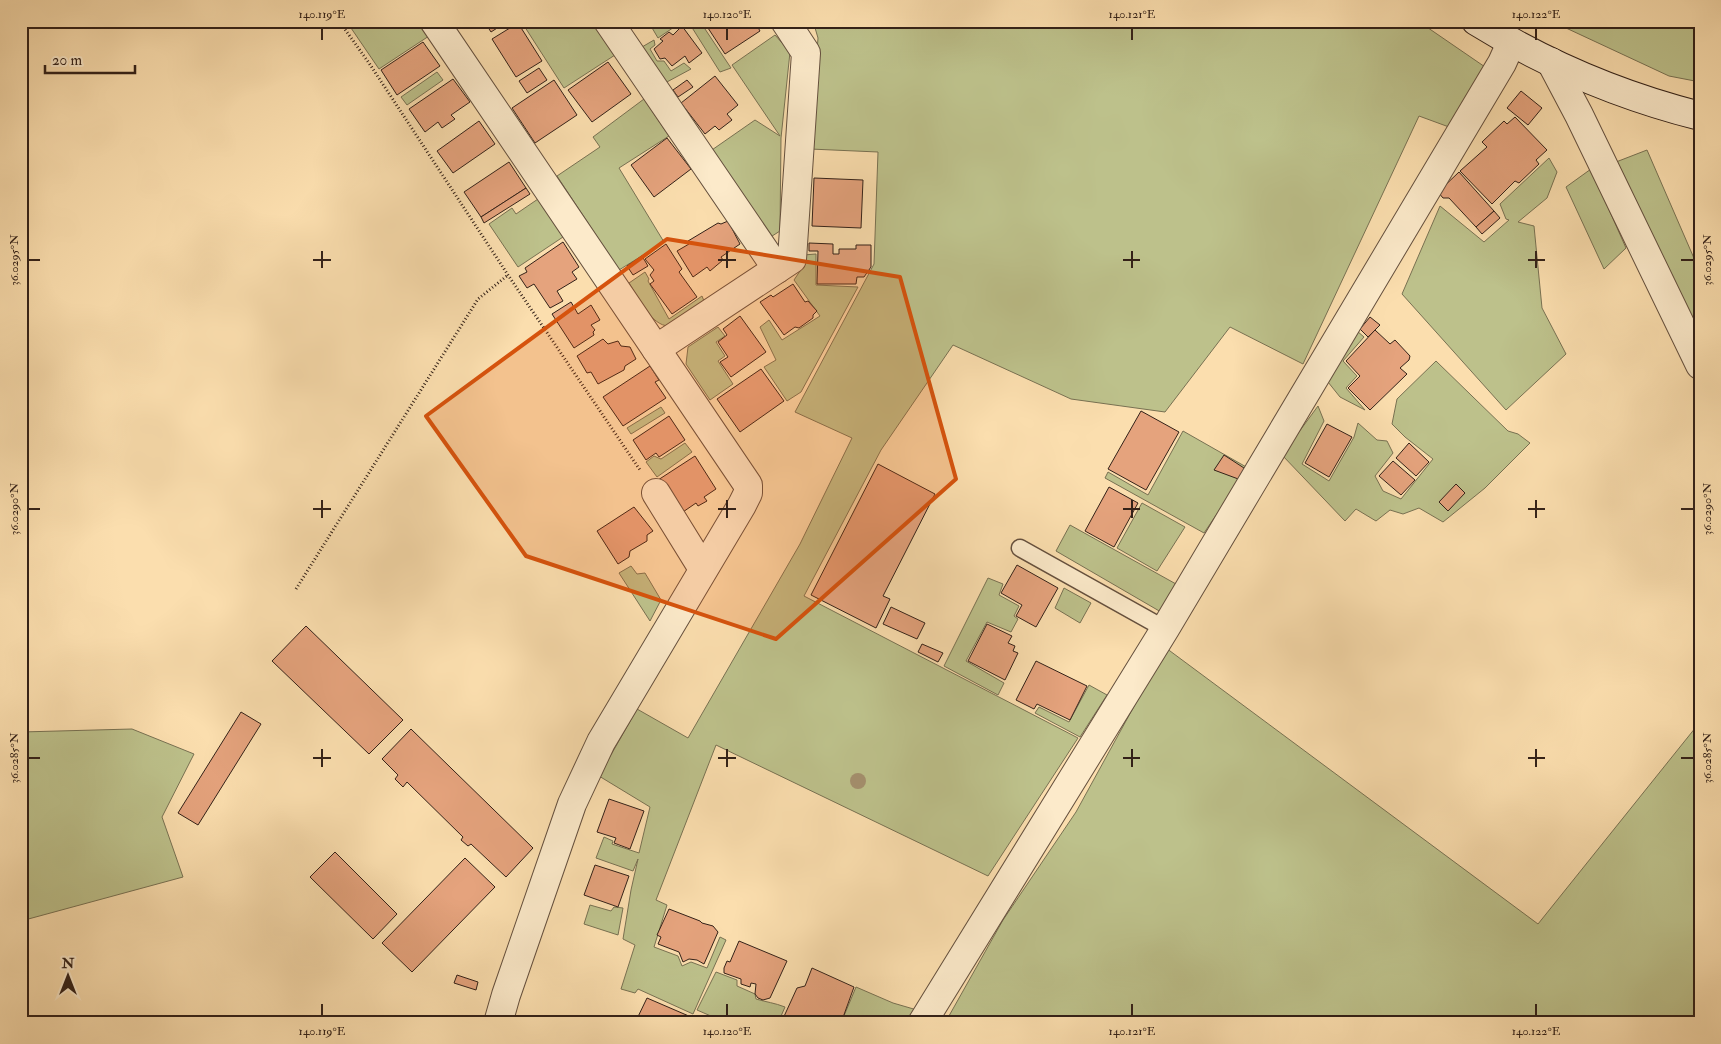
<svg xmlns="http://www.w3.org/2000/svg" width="1721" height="1044" font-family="'IM FELL Double Pica',serif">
  <rect width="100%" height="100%" fill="#fbdeae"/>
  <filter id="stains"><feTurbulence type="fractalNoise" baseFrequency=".004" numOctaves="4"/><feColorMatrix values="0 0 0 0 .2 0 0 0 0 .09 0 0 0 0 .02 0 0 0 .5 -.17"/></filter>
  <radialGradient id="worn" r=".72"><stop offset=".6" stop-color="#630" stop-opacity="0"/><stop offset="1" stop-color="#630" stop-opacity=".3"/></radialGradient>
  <g fill="#bdc18b" stroke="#787152">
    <polygon points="361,21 419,21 429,36 379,69 351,28"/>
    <polygon points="521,21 594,21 615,55 564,88"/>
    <polygon points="648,21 683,21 658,38"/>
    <polygon points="697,21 711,21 703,26 731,68 720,72 691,26"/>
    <polygon points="813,21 1418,21 1488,69 1449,127 1419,116 1303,364 1230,327 1165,412 1071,399 953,345 881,450 804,596 1078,738 988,876 716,745 656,900 667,905 654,947 678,956 682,966 691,962 707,968 720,937 726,940 693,1014 638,989 635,993 621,989 635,945 623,939 631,890 638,859 633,871 596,858 604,837 613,841 612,844 639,853 650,807 599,776 637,709 688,738 800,544 852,438 795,412 874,264 878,152 810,149 818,38"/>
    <polygon points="1551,21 1700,21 1700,82 1669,76"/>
    <polygon points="775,35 790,52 781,138 780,231 769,238 709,152 755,120 780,136 732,65"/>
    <polygon points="654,40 655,45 650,49 657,61 664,61 671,71 684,63 691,69 665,83 642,47"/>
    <polygon points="437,72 443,80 407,105 401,97"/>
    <polygon points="644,99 669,136 619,168 664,242 619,270 557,176 600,147 593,137"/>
    <polygon points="1647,150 1700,272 1700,335 1616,162"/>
    <polygon points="1549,158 1557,172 1547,198 1518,222 1534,226 1542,308 1566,354 1506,410 1402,294 1440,206 1484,242 1509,220 1506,219 1500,204"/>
    <polygon points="1591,169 1626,248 1604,269 1566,187"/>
    <polygon points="538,199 563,237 518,267 489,224 512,208 516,214"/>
    <polygon points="816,254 816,285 858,287 801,392 787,401 764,367 776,360 760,327 769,320 782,340 820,316 794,280 802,268 803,255"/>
    <path d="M645 272 649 279 648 281 669 319 702 296 704 301 669 326C651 326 638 297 629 283Z"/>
    <polygon points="718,327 725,336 716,342 725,356 718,361 733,384 710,400 686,364 688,347"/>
    <polygon points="1357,331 1364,337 1343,361 1357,376 1346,388 1365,410 1340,397 1328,382"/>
    <polygon points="1436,361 1508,431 1518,434 1530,443 1485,488 1443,522 1419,508 1403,514 1390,510 1376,521 1356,509 1345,521 1282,455 1318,406 1324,421 1302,464 1329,481 1354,437 1358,423 1377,440 1387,441 1393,453 1375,476 1383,491 1401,499 1433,459 1405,437 1392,424 1397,399"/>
    <polygon points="661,407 665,413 631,434 627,428"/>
    <polygon points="1183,431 1248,468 1204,533 1105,478 1108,472 1148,495"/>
    <polygon points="685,443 692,452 657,477 646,462 654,456 661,459"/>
    <polygon points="1142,503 1185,527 1157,571 1117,548"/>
    <polygon points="1070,525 1176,584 1161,612 1056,551"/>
    <polygon points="631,566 637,574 645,573 661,600 650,621 619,573"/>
    <polygon points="988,578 1003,584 999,595 1019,606 1014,616 1018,619 1011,632 987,622 966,661 1004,683 998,695 944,666"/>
    <polygon points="1064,588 1091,603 1080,623 1055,608"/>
    <polygon points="1166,648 1538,924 1700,722 1700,1023 945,1023 1003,920 1076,812"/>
    <polygon points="1089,685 1107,695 1080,737 1035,713 1039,707 1069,722"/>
    <polygon points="132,729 194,754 162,817 183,877 21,921 21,732"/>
    <polygon points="590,905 611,911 614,907 623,908 618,935 584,924"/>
    <path d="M716 972 737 980V986L755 994 756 999C766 1002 775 1003 785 1007L778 1023H727L697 1010Z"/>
    <polygon points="856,987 893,1003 917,1010 909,1023 841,1023"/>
  </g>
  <g fill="#e5a37d" stroke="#332118">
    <polygon points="484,21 508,21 491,32"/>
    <polygon points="718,21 761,21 756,24 760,31 725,54 708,28"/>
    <polygon points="518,23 542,61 516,77 492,39"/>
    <polygon points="682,26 702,53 689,63 685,56 672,66 665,58 660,59 654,49 663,41 660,39 669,32 673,35"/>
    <polygon points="423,42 440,66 397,95 381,70"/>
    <polygon points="608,62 631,94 592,122 568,90"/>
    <polygon points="539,68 547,80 527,93 519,81"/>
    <polygon points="715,76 738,105 727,114 732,120 719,130 715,126 705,134 681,103"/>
    <polygon points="453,79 470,102 451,115 455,119 442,128 438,122 425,132 409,109"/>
    <polygon points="554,80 577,115 535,143 512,108"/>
    <polygon points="687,80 693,87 678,97 673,90"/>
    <polygon points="1521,91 1542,108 1528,125 1507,108"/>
    <polygon points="1515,117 1547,150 1536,160 1539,164 1519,183 1515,181 1492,204 1460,171 1487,147 1482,142 1504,121 1507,124"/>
    <polygon points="479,121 495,144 453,173 437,151"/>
    <polygon points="667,138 691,169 654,197 631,165"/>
    <polygon points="509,162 526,188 481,217 464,192"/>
    <polygon points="1459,172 1494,211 1476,227 1449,198 1443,198 1438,192"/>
    <polygon points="814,178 863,180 861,228 812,226"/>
    <polygon points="526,188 530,194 484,223 481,217"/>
    <polygon points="1494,211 1500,218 1482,234 1476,227"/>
    <polygon points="728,221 740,244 721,257 723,260 710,271 707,267 693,277 677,251 689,244 688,241 718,223 721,224"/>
    <polygon points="563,242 579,267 572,272 577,279 557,291 563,301 550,308 534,284 527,288 519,276 527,272 525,268"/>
    <polygon points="809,243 833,244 833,254 839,254 839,249 856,249 856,245 871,245 871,267 864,277 857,277 856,284 817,284 818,251 809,251"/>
    <polygon points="666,244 682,269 679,272 697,297 672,314 650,284 654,281 650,275 654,270 645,259"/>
    <polygon points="642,256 648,266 633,275 627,266"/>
    <polygon points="793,284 805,302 808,301 817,311 813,315 813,318 799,328 795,327 784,335 760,302 771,295 773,297"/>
    <polygon points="571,302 578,314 591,305 600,320 591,325 595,330 593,332 594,335 574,348 552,314"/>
    <polygon points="740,316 766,352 731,377 720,362 728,357 718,342 727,335 723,329"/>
    <polygon points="1370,317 1380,325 1368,337 1360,329"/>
    <polygon points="1375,330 1390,344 1395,340 1410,356 1409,360 1400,368 1407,374 1370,410 1348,388 1360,376 1346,361"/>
    <polygon points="603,339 608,344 618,341 621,346 630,347 636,359 625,366 624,370 598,384 591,372 587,373 577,356"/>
    <polygon points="650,366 659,380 655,382 666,398 623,426 603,397"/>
    <polygon points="761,369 784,401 740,432 717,399"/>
    <polygon points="1141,411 1179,432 1146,490 1108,469"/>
    <polygon points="669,416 685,440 659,457 656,453 646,460 633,440"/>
    <polygon points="1327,424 1352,437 1329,477 1305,463"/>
    <polygon points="1409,443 1429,462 1416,476 1396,458"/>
    <polygon points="1224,455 1244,468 1241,480 1214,470"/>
    <polygon points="695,456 716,489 704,497 707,501 698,506 696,503 680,514 658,480"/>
    <polygon points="1393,461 1415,480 1401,495 1379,476"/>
    <polygon points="878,464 935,494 883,596 890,599 876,628 811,595"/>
    <polygon points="1456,484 1465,493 1448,511 1439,502"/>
    <polygon points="1109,487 1138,503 1114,547 1085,531"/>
    <polygon points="634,507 653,531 647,535 647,541 630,551 629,557 618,564 597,531"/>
    <polygon points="1017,565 1058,588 1036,627 1016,616 1022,605 1001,593"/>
    <polygon points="891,607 925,623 917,639 883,624"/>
    <polygon points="987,624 1012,636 1008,643 1015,646 1013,651 1018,653 1005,680 968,661"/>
    <polygon points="306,626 403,720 369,754 272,661"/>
    <polygon points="922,644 943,653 938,662 918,652"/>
    <polygon points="1036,661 1087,686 1070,720 1037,704 1034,709 1016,700"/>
    <polygon points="241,712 261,724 198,825 178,813"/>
    <polygon points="411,729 533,848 506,877 471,844 468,846 461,840 463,837 407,782 403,787 395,779 398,775 382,759"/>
    <polygon points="609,799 644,811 630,849 614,843 616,838 597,832"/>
    <polygon points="335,852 397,914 373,939 310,877"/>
    <polygon points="465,858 495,887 412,972 382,943"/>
    <polygon points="595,865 629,876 618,907 584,895"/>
    <polygon points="669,909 700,921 702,923 713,926 718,932 704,964 697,960 689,959 683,962 679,952 658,944 661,937 657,935"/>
    <polygon points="739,941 787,961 770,998 763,1000 758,998 755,994 756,984 751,983 750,987 741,984 741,979 724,973 724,968 727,961 730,962"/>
    <polygon points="812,968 854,987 841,1023 781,1023 797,988 805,986"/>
    <polygon points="457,975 478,982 476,990 454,983"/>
    <polygon points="647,998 705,1023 635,1023"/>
  </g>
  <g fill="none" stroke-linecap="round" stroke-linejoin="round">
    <g stroke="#65503e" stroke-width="19">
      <polyline id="service" points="1020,548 1165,629"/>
    </g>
    <g stroke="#65503e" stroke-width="30">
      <g id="minor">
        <polyline points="434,21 748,485 748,493 742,505 601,742 572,804 506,995 498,1023"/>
        <polyline points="608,21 777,269"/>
        <polyline points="1551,62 1579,115 1700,365"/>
        <polyline points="656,349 792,259 806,53 785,21"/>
        <polyline points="656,493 703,569"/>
        <polyline points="922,1023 1165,629 1502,63 1511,43"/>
      </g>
    </g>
    <g stroke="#332118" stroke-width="30">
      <path id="secondary" d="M1476 21C1545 64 1621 96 1700 116"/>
    </g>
    <g stroke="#332118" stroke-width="3" stroke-dasharray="1 2.5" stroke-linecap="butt">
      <polyline points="339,21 369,63 508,275 640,470"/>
      <polyline points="296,589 478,299 508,275"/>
    </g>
    <use href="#service" stroke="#fceaca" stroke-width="16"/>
    <use href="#minor" stroke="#fceaca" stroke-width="28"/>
    <use href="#secondary" stroke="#fceaca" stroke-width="28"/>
  </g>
  <circle fill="#a4906e" cx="858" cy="781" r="8"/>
  <path fill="#d6530d" fill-opacity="0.2" stroke="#d6530d" stroke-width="4" stroke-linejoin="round" d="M667 239 900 277 956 479 776 639 526 556 426 416Z"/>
  <path fill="none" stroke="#332118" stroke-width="2" d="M322 28V40M727 28V40M1132 28V40M1536 28V40M322 251V268M727 251V268M1132 251V268M1536 251V268M28 260H40M313 260H331M718 260H736M1123 260H1140M1528 260H1545M1681 260H1694M322 500V518M727 500V518M1132 500V518M1536 500V518M28 509H40M313 509H331M718 509H736M1123 509H1140M1528 509H1545M1681 509H1694M322 749V767M727 749V767M1132 749V767M1536 749V767M28 758H40M313 758H331M718 758H736M1123 758H1140M1528 758H1545M1681 758H1694M322 1004V1016M727 1004V1016M1132 1004V1016M1536 1004V1016"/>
  <rect width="1721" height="1044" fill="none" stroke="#fbdeae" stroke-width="55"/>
  <g transform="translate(68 976)" stroke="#fceaca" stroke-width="4" paint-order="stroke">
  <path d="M0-4L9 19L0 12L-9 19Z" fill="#332118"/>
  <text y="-8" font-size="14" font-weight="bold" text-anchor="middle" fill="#332118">N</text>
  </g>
  <path d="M45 65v8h90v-8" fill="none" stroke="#332118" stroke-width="2.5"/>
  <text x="52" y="65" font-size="15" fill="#332118" stroke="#fceaca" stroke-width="4" paint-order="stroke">20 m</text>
  <rect x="28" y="28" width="1666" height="988" fill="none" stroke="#332118" stroke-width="2"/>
  <g font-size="12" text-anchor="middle" fill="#332118">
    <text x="322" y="18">140.119°E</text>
    <text x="727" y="18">140.120°E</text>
    <text x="1132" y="18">140.121°E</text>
    <text x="1536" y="18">140.122°E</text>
    <text transform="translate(14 260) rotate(-90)" y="4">36.0295°N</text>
    <text transform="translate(1707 260) rotate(-90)" y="4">36.0295°N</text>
    <text transform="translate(14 509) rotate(-90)" y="4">36.0290°N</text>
    <text transform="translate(1707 509) rotate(-90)" y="4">36.0290°N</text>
    <text transform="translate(14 758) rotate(-90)" y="4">36.0285°N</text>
    <text transform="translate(1707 758) rotate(-90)" y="4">36.0285°N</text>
    <text x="322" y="1035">140.119°E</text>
    <text x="727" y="1035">140.120°E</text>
    <text x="1132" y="1035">140.121°E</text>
    <text x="1536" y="1035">140.122°E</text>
  </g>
  <rect width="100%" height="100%" filter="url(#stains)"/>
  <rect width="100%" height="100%" fill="url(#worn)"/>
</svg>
